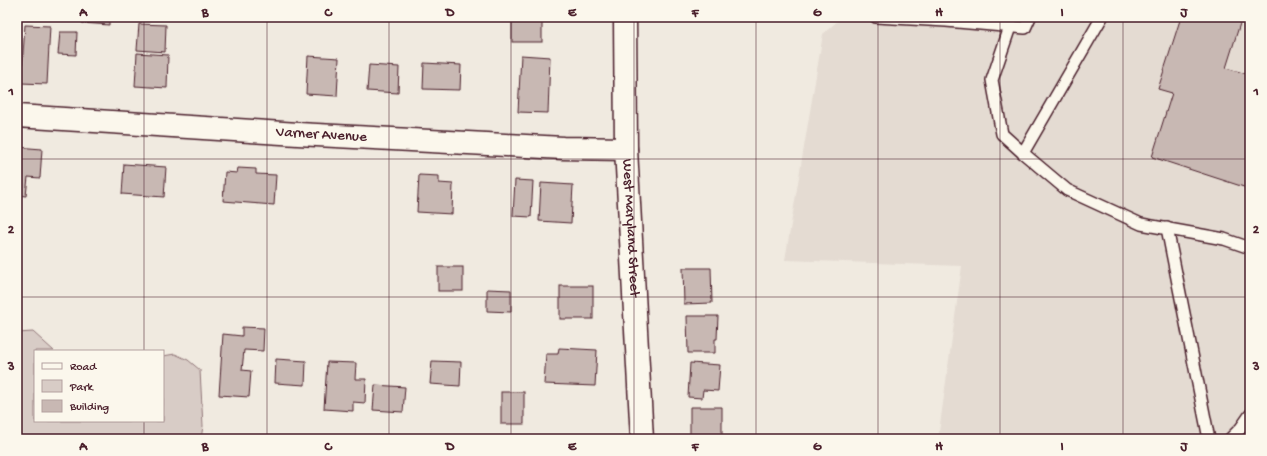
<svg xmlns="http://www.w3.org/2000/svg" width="1267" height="456" font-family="'Gochi Hand',sans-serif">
  <rect width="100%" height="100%" fill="#f0eae0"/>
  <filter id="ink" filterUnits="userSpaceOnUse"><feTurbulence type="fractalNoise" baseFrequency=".025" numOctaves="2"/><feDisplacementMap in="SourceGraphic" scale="8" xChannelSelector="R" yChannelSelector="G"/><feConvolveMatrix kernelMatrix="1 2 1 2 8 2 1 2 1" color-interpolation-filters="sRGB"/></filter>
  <g filter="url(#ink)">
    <polygon fill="#e4dbd2" points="842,17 1250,17 1250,439 938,439 962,266 785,260 823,34"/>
    <polygon fill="#d8ccc6" stroke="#917678" points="33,332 54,351 35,351 35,421 163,421 163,356 175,354 188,360 200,370 203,426 201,439 17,439 17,333"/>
    <g fill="#c8b8b3" stroke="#4a1f2b">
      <polygon points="83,17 109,17 109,25 82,23"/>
      <rect x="512" y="17" width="30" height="25"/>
      <polygon points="1181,17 1242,17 1226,68 1250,75 1250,189 1152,157 1172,93 1158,89"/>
      <polygon points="139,24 166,25 165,52 137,50"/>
      <polygon points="25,25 50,26 47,84 21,83"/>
      <polygon points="60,32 77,32 76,55 58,54"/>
      <polygon points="137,53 168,55 167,88 135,86"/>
      <polygon points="521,55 550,57 548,113 518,112"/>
      <polygon points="308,56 339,58 337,96 306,94"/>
      <polygon points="424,63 461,65 460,90 423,89"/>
      <polygon points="369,65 399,67 398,93 367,91"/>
      <polygon points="17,147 42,149 40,178 28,177 26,196 17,195"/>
      <polygon points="124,164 166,167 164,197 122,194"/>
      <polygon points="238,168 256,169 256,174 276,175 274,205 223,201 225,172 237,173"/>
      <polygon points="419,175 439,176 439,183 453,184 452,214 417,212"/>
      <polygon points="515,180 533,181 531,217 513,216"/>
      <polygon points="541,183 573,185 571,223 539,221"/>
      <rect x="438" y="267" width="25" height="24"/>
      <polygon points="683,268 711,268 712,303 684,304"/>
      <rect x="560" y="286" width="33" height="33"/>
      <polygon points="487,289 511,290 511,312 487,311"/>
      <polygon points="687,316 718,316 717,339 715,339 715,353 688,353"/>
      <polygon points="242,327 264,328 263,351 244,350 242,370 251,371 249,397 219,395 223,334 242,336"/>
      <polygon points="559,348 597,350 595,386 544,384 546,354 558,354"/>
      <polygon points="276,359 306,361 305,385 275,383"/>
      <polygon points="432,361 461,362 460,386 430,384"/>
      <polygon points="327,362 356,363 355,379 366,379 365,403 353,402 353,411 324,409"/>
      <polygon points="690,363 720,365 718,391 703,390 702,398 688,397"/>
      <polygon points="375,385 405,387 403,412 373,410"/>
      <rect x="501" y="392" width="23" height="32"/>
      <polygon points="690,407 722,407 722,438 690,439"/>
    </g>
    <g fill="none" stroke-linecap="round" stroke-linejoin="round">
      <g stroke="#4a1f2b" stroke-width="14">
        <g id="lane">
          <polyline points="876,17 946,21 1025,28 1030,17"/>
          <polyline points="1102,17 1023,153 1067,190 1141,224 1224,239 1250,248"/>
          <polyline points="1010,27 992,80 1002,134 1023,153"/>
          <polyline points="1167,228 1209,439"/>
          <polyline points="1230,439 1241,428 1250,415"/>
        </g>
      </g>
      <g stroke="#4a1f2b" stroke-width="25">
        <g id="street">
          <path id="s1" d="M625 17 626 149 642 439"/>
          <path id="s2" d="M17 116 298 134 563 148 626 149"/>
        </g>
      </g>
      <use href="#lane" stroke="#fbf7ec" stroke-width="11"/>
      <use href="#street" stroke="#fbf7ec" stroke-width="22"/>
    </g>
  </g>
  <path fill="none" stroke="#4a1f2b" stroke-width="1" stroke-opacity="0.55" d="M144 17V351M267 17V439M389 17V439M511 17V439M634 17V439M756 17V439M878 17V439M1000 17V439M1123 17V439M17 159H1250M17 297H1250M144 421V439"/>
  <g text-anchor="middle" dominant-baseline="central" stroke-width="4" stroke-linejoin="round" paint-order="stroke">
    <g font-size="15" fill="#4a1f2b" stroke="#fbf7ec">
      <text stroke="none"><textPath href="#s2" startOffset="305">Varner Avenue</textPath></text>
      <text stroke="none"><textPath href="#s1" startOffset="211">West Maryland Street</textPath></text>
    </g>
  </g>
  <rect width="1267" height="456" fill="none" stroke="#fbf7ec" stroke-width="44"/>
  <rect x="34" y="350" width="130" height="72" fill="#fbf7ec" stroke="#b4a19f"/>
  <rect x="42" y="363" width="20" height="6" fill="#fbf7ec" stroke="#b4a19f"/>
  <text x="70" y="370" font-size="12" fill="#4a1f2b">Road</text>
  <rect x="42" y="380" width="20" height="12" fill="#d8ccc6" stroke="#b4a19f"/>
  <text x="70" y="390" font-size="12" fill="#4a1f2b">Park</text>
  <rect x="42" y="400" width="20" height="12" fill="#c8b8b3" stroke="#b4a19f"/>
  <text x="70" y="410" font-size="12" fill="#4a1f2b">Building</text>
  <rect x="22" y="22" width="1223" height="412" fill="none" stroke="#4a1f2b" stroke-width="1.5"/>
  <g font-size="13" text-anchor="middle" font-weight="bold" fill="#4a1f2b">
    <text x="83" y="16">A</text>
    <text x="205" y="16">B</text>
    <text x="328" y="16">C</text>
    <text x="450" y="16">D</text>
    <text x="572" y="16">E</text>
    <text x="695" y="16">F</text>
    <text x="817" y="16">G</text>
    <text x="939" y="16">H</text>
    <text x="1062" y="16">I</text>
    <text x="1184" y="16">J</text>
    <text x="11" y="95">1</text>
    <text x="1256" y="95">1</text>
    <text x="11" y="233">2</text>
    <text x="1256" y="233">2</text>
    <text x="11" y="370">3</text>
    <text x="1256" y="370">3</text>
    <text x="83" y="450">A</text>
    <text x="205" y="450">B</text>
    <text x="328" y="450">C</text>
    <text x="450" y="450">D</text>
    <text x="572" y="450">E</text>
    <text x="695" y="450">F</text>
    <text x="817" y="450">G</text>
    <text x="939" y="450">H</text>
    <text x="1062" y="450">I</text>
    <text x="1184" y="450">J</text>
  </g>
</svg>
